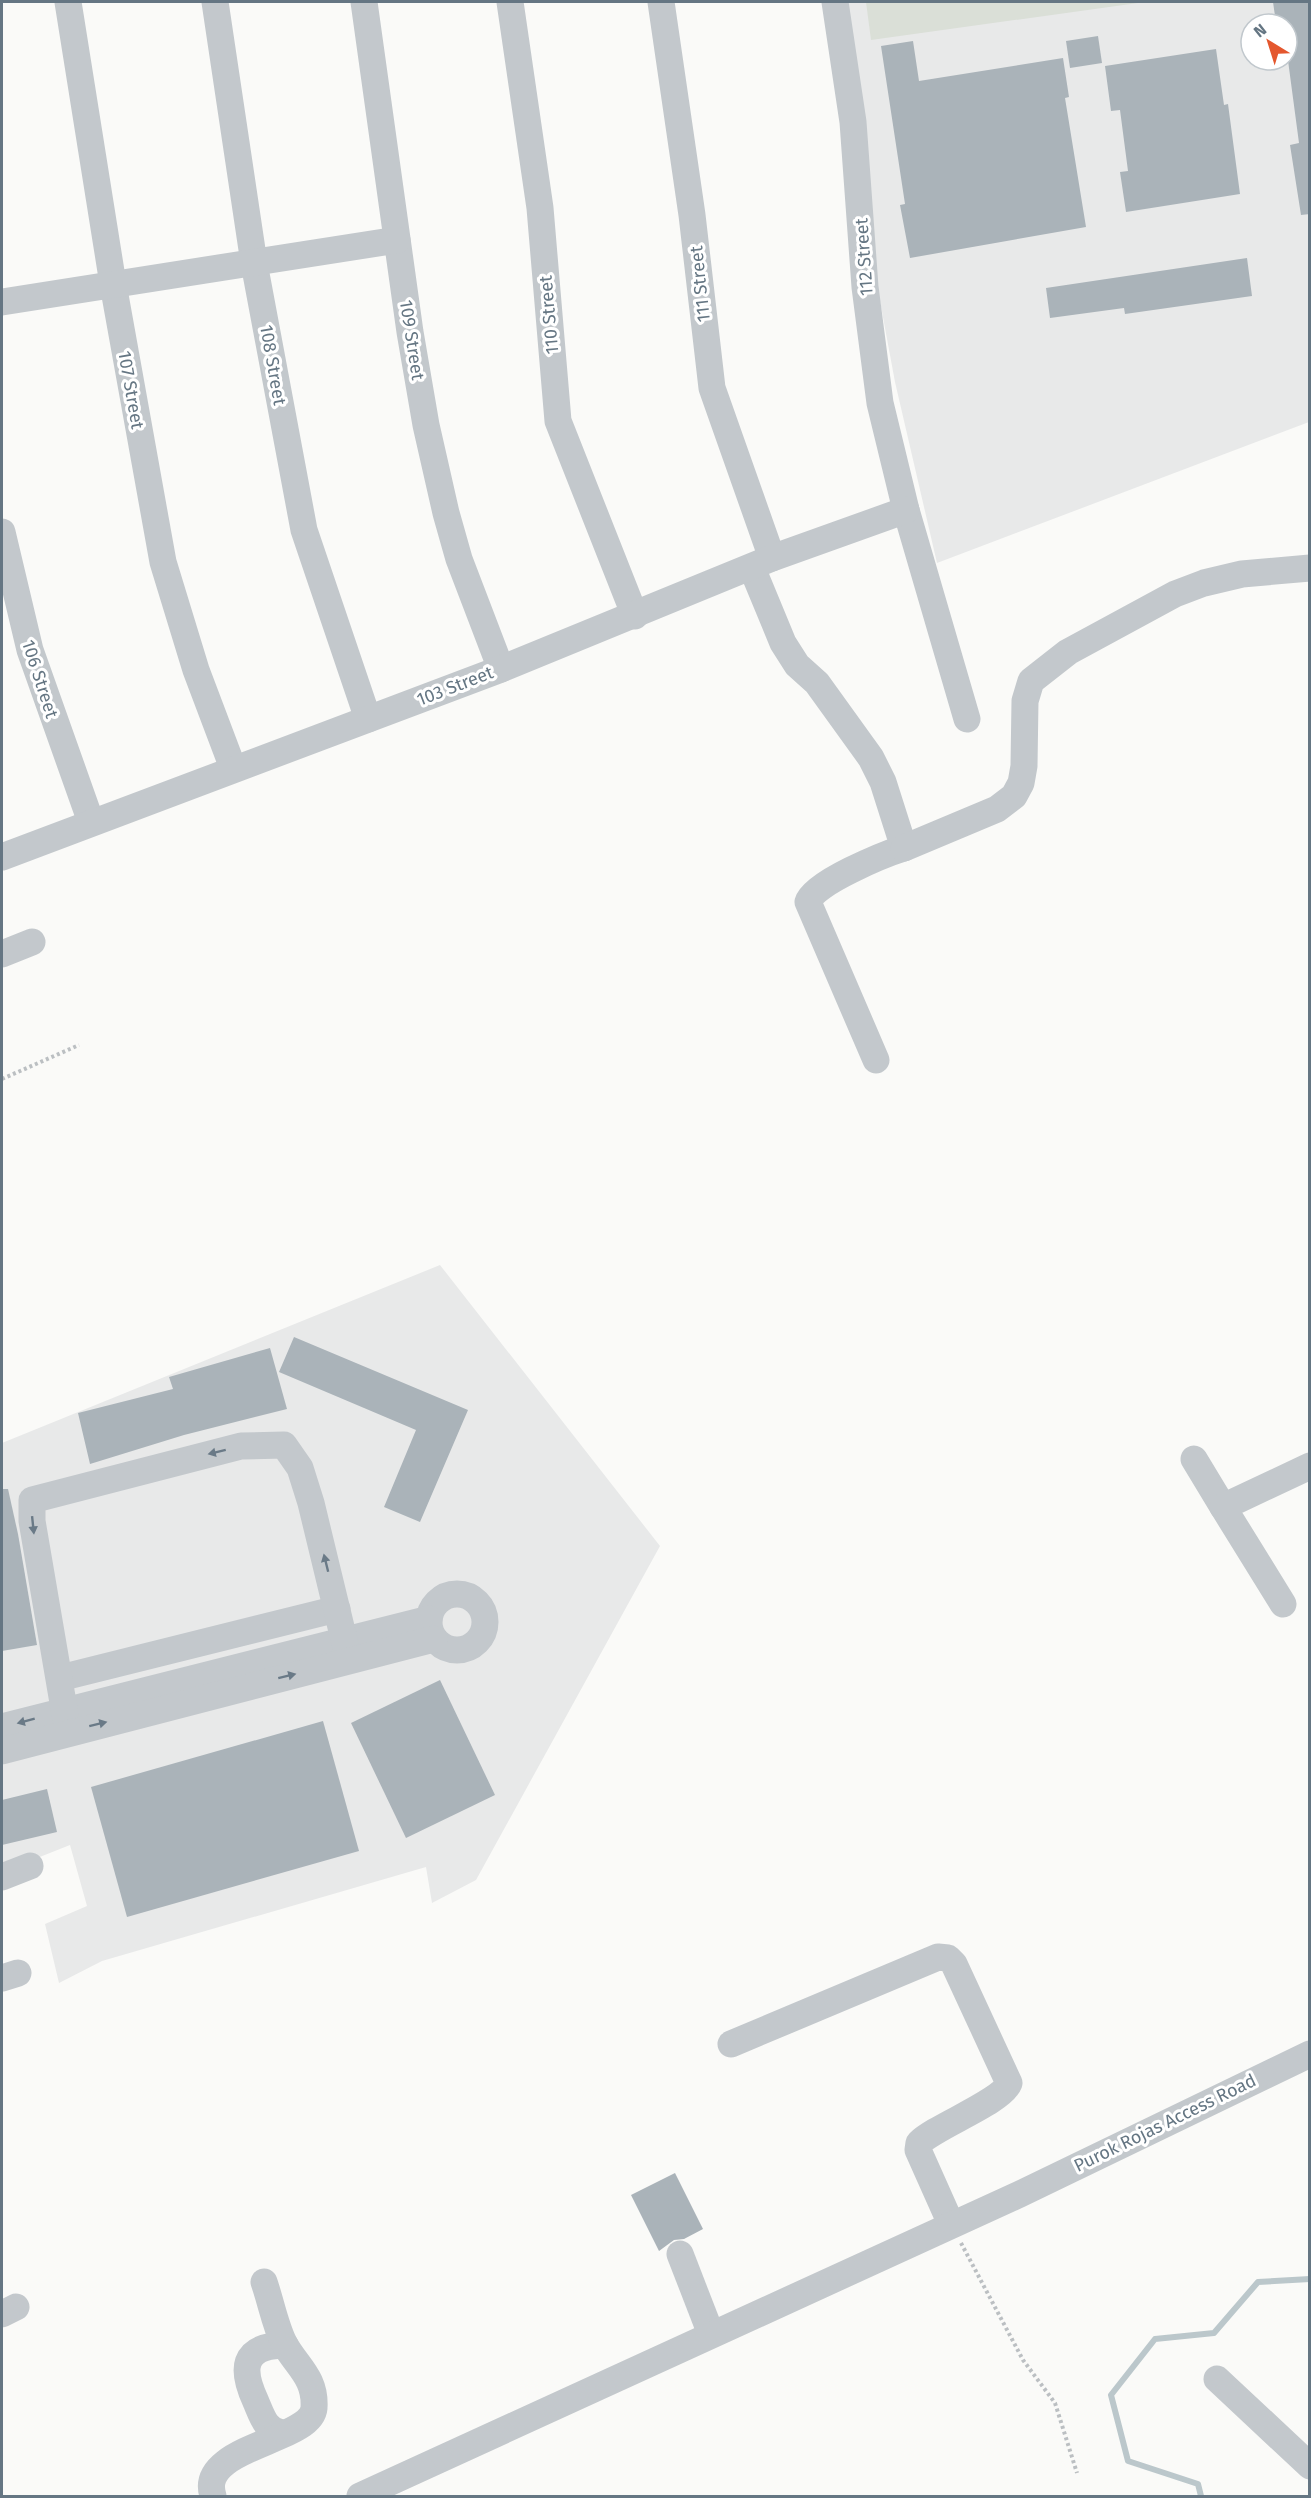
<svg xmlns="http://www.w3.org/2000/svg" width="1311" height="2498" font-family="'Fira Sans',sans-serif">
  <rect width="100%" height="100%" fill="#fafaf8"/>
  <g fill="#e8e9e9" fill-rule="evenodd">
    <path d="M846 2H1309V422L937 563 895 382 875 274ZM1251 24H1287V60H1251Z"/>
    <polygon points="440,1265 660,1546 476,1880 432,1903 426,1867 102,1961 59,1983 45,1924 87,1906 70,1845 2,1872 2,1443"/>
  </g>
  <polygon fill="#dadfd7" points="866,2 1145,2 871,40"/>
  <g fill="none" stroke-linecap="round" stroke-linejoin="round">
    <polyline stroke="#bbc7cb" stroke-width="6" points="1201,2496 1198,2484 1128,2461 1111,2395 1155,2339 1214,2333 1258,2282 1310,2279"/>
  </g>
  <g fill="#aab3b9">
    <polygon points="1273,2 1310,2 1310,214 1301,215 1290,145 1299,143 1287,53 1287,22 1276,23"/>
    <polygon points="1098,36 1102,63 1070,68 1066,41"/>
    <polygon points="913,41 919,81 1063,58 1069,97 1065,98 1086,227 910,258 900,205 905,204 881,46"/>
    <polygon points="1216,49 1224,105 1228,104 1240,194 1126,212 1120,172 1128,171 1120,110 1111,111 1105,66"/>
    <polygon points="1247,258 1252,296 1125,314 1124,308 1050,318 1046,288"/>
    <polygon points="294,1337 468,1410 420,1522 384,1507 416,1430 279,1372"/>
    <polygon points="270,1348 287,1409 184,1435 90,1464 78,1413 173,1389 169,1377"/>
    <polygon points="2,1489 8,1489 18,1534 37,1645 2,1651"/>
    <polygon points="440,1680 495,1795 406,1838 351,1723"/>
    <polygon points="323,1721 359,1851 127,1917 91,1787"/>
    <polygon points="47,1789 57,1832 2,1845 2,1800"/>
    <polygon points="675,2173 703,2229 684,2239 674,2240 659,2251 631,2195"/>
  </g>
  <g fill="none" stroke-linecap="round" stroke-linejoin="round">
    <g stroke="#bbbfc2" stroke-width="4" stroke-dasharray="3 3" stroke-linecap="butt">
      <polyline points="2,1079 79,1045"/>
      <polyline points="961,2243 1023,2360 1055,2403 1077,2473"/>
    </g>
    <g stroke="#c3c8cc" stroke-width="27">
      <polyline points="68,2 113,284 163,562 196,670 233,768"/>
      <polyline points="215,2 254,263 304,530 368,719"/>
      <polyline points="364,2 410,332 426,425 446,513 459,559 501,669"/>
      <polyline points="510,2 540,208 558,421 635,616"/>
      <polyline points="661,2 692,215 712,388 772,558"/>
      <polyline points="835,2 853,122 865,287 880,403 906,510 967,719"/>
      <polyline points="2,302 397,240"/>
      <polyline points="2,532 30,650 91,822"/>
      <path d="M752 568 783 643 797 665 817 683 871 758 883 782 904 848C885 854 813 883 808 902L876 1060"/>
      <polyline points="904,848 997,809 1014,796 1021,783 1024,766 1025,701 1031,681 1068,652 1175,594 1204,583 1242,574 1310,568"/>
      <polyline points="2,857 501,669 772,558 906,510"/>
      <polyline points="2,954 32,942"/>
      <polyline points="1194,1459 1223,1507"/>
      <circle cx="457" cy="1622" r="28"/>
      <polyline points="1283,1604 1223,1507 1310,1466"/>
      <polyline points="60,1678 337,1609"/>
      <polyline points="2,1727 429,1619"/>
      <polyline points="68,1732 32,1521 32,1500 241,1446 284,1445 300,1468 311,1503 349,1660"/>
      <polyline points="2,1751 434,1639"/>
      <polyline points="2,1877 30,1866"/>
      <polyline points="2,1978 18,1973"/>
      <path d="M731 2044 938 1957 948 1958 954 1964 1009 2083C1002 2102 936 2126 919 2143L918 2150 951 2224"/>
      <polyline points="680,2254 711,2334"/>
      <polyline points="2,2314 16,2307"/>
      <polyline points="1217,2379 1310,2466"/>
      <path d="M282 2433C266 2431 262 2416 256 2402 241 2370 241 2346 285 2345"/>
      <path d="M213 2496C197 2446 311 2442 314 2408 316 2377 296 2366 284 2343 275 2325 271 2302 264 2282"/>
      <polyline points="360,2496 1020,2194 1310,2054"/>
    </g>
  </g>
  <defs><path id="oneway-solid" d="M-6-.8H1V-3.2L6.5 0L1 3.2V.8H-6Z" transform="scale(1.5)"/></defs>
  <g fill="#6a7a87">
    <use href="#oneway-solid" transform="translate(217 1452) rotate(166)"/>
    <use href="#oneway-solid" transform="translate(33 1525) rotate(84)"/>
    <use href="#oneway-solid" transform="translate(326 1563) rotate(-104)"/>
    <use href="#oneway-solid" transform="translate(287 1676) rotate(-14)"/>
    <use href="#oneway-solid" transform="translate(26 1721) rotate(165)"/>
    <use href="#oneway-solid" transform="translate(98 1724) rotate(-14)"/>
  </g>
  <g text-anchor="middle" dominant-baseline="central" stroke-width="6" stroke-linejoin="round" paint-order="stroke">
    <g font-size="18" fill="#657683" stroke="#fff">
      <text transform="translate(864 257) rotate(-94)">112 Street</text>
      <text transform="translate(700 284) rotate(-96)">111 Street</text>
      <text transform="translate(549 315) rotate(-95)">110 Street</text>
      <text transform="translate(412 340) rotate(81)">109 Street</text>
      <text transform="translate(273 365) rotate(80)">108 Street</text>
      <text transform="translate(131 390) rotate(80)">107 Street</text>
      <text transform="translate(40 679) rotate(72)">106 Street</text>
      <text transform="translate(455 686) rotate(-21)">103 Street</text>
      <text transform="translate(1165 2123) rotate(-26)">Purok Rojas Access Road</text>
    </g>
  </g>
  <rect width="1311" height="2498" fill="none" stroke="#657683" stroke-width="6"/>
  <g transform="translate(1269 42) rotate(322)"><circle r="28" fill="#ffffff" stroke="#c1c8cd" stroke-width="1.5"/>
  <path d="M0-4.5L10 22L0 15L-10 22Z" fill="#e4572e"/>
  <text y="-9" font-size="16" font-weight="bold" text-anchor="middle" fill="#657683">N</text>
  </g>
</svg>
